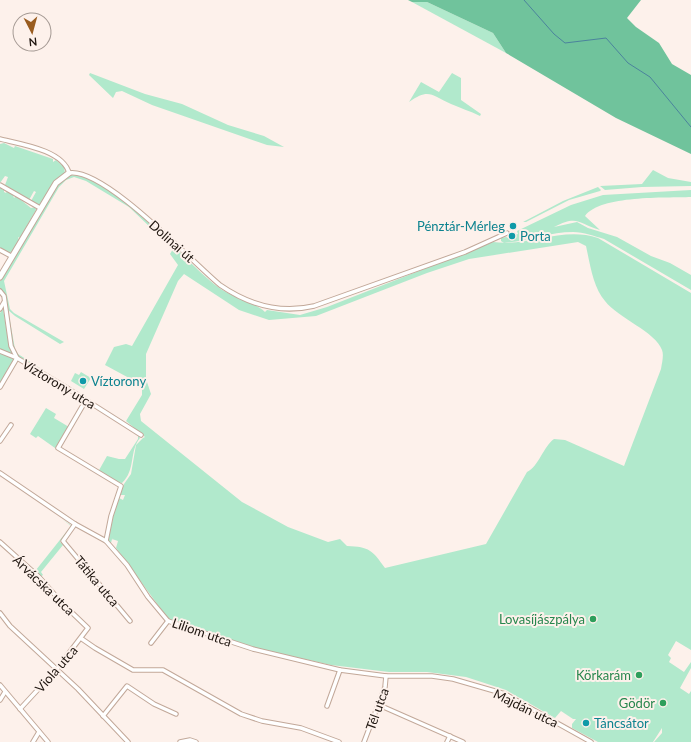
<svg xmlns="http://www.w3.org/2000/svg" width="691" height="742" font-family="Lato,sans-serif">
  <rect width="100%" height="100%" fill="#fdf1eb"/>
  <g fill="#b1e9cc" fill-rule="evenodd">
    <polygon points="412,2 427,2 493,33 506,53"/>
    <polygon points="90,73 145,94 182,104 228,125 264,136 284,147 267,145 152,105 122,91 116,92 113,98 89,75"/>
    <path d="M452 73 461 78V100L481 114 480 116C470 111 460 108 451 104 431 95 429 88 409 102L421 82 439 92Z"/>
    <polygon points="4,143 14,148 15,146 53,159 53,162 56,160 64,167 65,173 55,181 40,205 31,201 36,192 34,191 29,200 5,185 8,177 5,176 0,183 0,144"/>
    <polygon points="653,170 668,178 691,182 691,186 642,187 605,190 600,186 642,184"/>
    <path d="M70 175C117 175 181 260 218 287 231 297 256 303 265 312L267 310 300 315 327 307 493 242C528 247 563 226 598 238L691 293V650L676 641 668 655 671 658 669 662 684 672 691 662V668L680 688 689 694 691 691V742H654L662 733V728L653 742H598L572 728V724L576 719H573L561 711 555 718 506 690 466 677 427 672H389L331 665 260 649 182 624 177 620H169L116 548 118 541 112 539 114 531 111 543 108 541 113 518 112 517 119 498 123 500 125 495H120L124 484 131 474 136 445 143 438 145 437 126 421 142 395V385L105 365 114 347 126 344 132 346 178 265 170 254 173 249 129 207 86 181 74 177 66 180 59 187 4 281 10 309 14 313 64 342 60 344 15 316 8 310 15 349 18 354 43 370 18 356 13 348 6 299 0 290V281L56 185ZM578 242 586 246C590 264 593 287 605 301 618 318 656 332 662 350 664 355 662 363 661 369L624 466 565 440 554 439C543 447 539 466 527 472L486 544 385 568C372 550 370 547 347 546L340 539 328 542 288 527 242 502 141 421 140 414 151 394 146 379V354L178 281 184 274 239 310 269 320 316 316 427 273 469 259Z"/>
    <polygon points="0,187 3,190 4,189 4,192 6,193 7,191 13,195 14,198 16,196 31,208 35,207 36,210 20,238 18,237 19,240 12,252 9,253 0,248"/>
    <polygon points="598,187 601,190 600,191 569,200 526,222 523,222 563,201"/>
    <path d="M691 190V197C666 198 600 195 585 216L600 230C579 224 578 214 554 227L577 222 588 228 617 237 651 256 670 263 691 275V290L604 239C594 236 584 232 573 232 550 232 527 241 504 243L501 241V238L506 237 511 239 515 238 514 235 518 234 517 231 571 205 603 195Z"/>
    <polygon points="3,309 9,345 14,357 0,350 0,313"/>
    <polygon points="0,352 15,359 0,385"/>
    <polygon points="81,372 91,378 84,389 71,381 75,373 79,375"/>
    <polygon points="46,408 56,414 54,418 69,427 55,448 38,436 36,438 30,434"/>
    <path d="M138 435 140 438C129 451 136 470 122 483L117 482 98 472 107 456 119 459H125L138 439Z"/>
    <polygon points="62,519 72,526 60,542 68,549 63,545 41,572 43,575 40,577 32,568 36,570 71,526"/>
  </g>
  <polygon fill="#70c39c" points="408,0 641,0 627,18 636,27 659,43 672,64 691,75 691,154 616,118 506,53 493,33 427,2 412,2"/>
  <g fill="none" stroke-linecap="round" stroke-linejoin="round">
    <polyline stroke="#4b839c" stroke-width="1" points="524,0 554,34 565,43 606,38 628,63 650,77 691,127"/>
    <g stroke="#c2a899" stroke-width="5.5">
      <g id="street">
        <path d="M0 139C20 144 63 150 69 173 104 167 192 262 220 285 249 305 280 314 314 306L465 252 507 233"/>
        <polyline points="0,185 40,208"/>
        <polyline points="0,250 11,256"/>
        <polyline points="0,291 4,296 11,346 17,358 64,386 141,435"/>
        <polyline points="0,309 4,302"/>
        <polyline points="0,351 17,358"/>
        <polyline points="0,387 17,358"/>
        <polyline points="86,400 58,448 121,486 111,516 106,541"/>
        <polyline points="0,441 11,425"/>
        <polyline points="0,473 75,524 106,541 127,565 148,597 168,621 253,649 340,670 386,676 432,676 453,679 505,694 591,742"/>
        <polyline points="75,524 63,541 130,621"/>
        <polyline points="0,542 39,577 63,604 88,628 56,670 20,709"/>
        <polyline points="0,613 10,626 78,689 128,742"/>
        <polyline points="82,639 95,648 133,670 163,670 241,714 262,721 301,728 339,742"/>
        <polyline points="151,643 168,621"/>
        <polyline points="0,685 48,742"/>
        <polyline points="0,700 5,692"/>
        <polyline points="379,705 463,742"/>
        <polyline points="327,706 340,670"/>
        <polyline points="103,716 127,686 154,704 176,714"/>
        <polyline points="33,742 39,732"/>
        <polyline points="180,742 190,740 196,742"/>
        <polyline points="364,742 385,687 386,676"/>
        <polyline points="447,742 450,736"/>
      </g>
    </g>
    <g stroke="#c2a899" stroke-width="7">
      <polyline id="secondary" points="0,277 56,183 69,173"/>
    </g>
    <use href="#street" stroke="#fff" stroke-width="3.5"/>
    <use href="#secondary" stroke="#fff" stroke-width="5"/>
  </g>
  <g fill="#0f9aa8" stroke="#fdf1eb" stroke-width="1.5">
    <circle cx="513" cy="226" r="4"/>
    <circle cx="512" cy="236" r="4"/>
    <circle cx="83" cy="381" r="4"/>
    <circle cx="586" cy="723" r="4"/>
  </g>
  <g fill="#2e9e5b" stroke="#fdf1eb" stroke-width="1.5">
    <circle cx="593" cy="619" r="4"/>
    <circle cx="639" cy="675" r="4"/>
    <circle cx="663" cy="703" r="4"/>
  </g>
  <g text-anchor="middle" dominant-baseline="central" stroke-width="4" stroke-linejoin="round" paint-order="stroke">
    <g font-size="13" fill="#0d838f" stroke="#fdf1eb" text-anchor="start">
      <text x="505" y="226" text-anchor="end">Pénztár-Mérleg</text>
      <text x="520" y="236">Porta</text>
      <text x="91" y="381">Víztorony</text>
      <text x="594" y="723">Táncsátor</text>
    </g>
    <g font-size="13" fill="#1e150f" stroke="#fdf1eb">
      <text transform="translate(172 241) rotate(42)">Dolinai út</text>
      <text transform="translate(59 384) rotate(31)">Víztorony utca</text>
      <text transform="translate(97 581) rotate(50)">Tátika utca</text>
      <text transform="translate(44 585) rotate(44)">Árvácska utca</text>
      <text transform="translate(202 632) rotate(19)">Liliom utca</text>
      <text transform="translate(56 669) rotate(-49)">Viola utca</text>
      <text transform="translate(526 708) rotate(26)">Majdán utca</text>
      <text transform="translate(377 709) rotate(-70)">Tél utca</text>
    </g>
    <g font-size="13" fill="#27864d" stroke="#fdf1eb" text-anchor="end">
      <text x="585" y="619">Lovasíjászpálya</text>
      <text x="631" y="675">Körkarám</text>
      <text x="655" y="703">Gödör</text>
    </g>
  </g>
  <g transform="translate(32 32) rotate(174)"><circle r="19" fill="#fdf1eb" stroke="#a49993"/>
  <path d="M0-3L7 15L0 10L-7 15Z" fill="#995c1f"/>
  <text y="-6" font-size="11" font-weight="bold" text-anchor="middle" fill="#1e150f">N</text>
  </g>
</svg>
